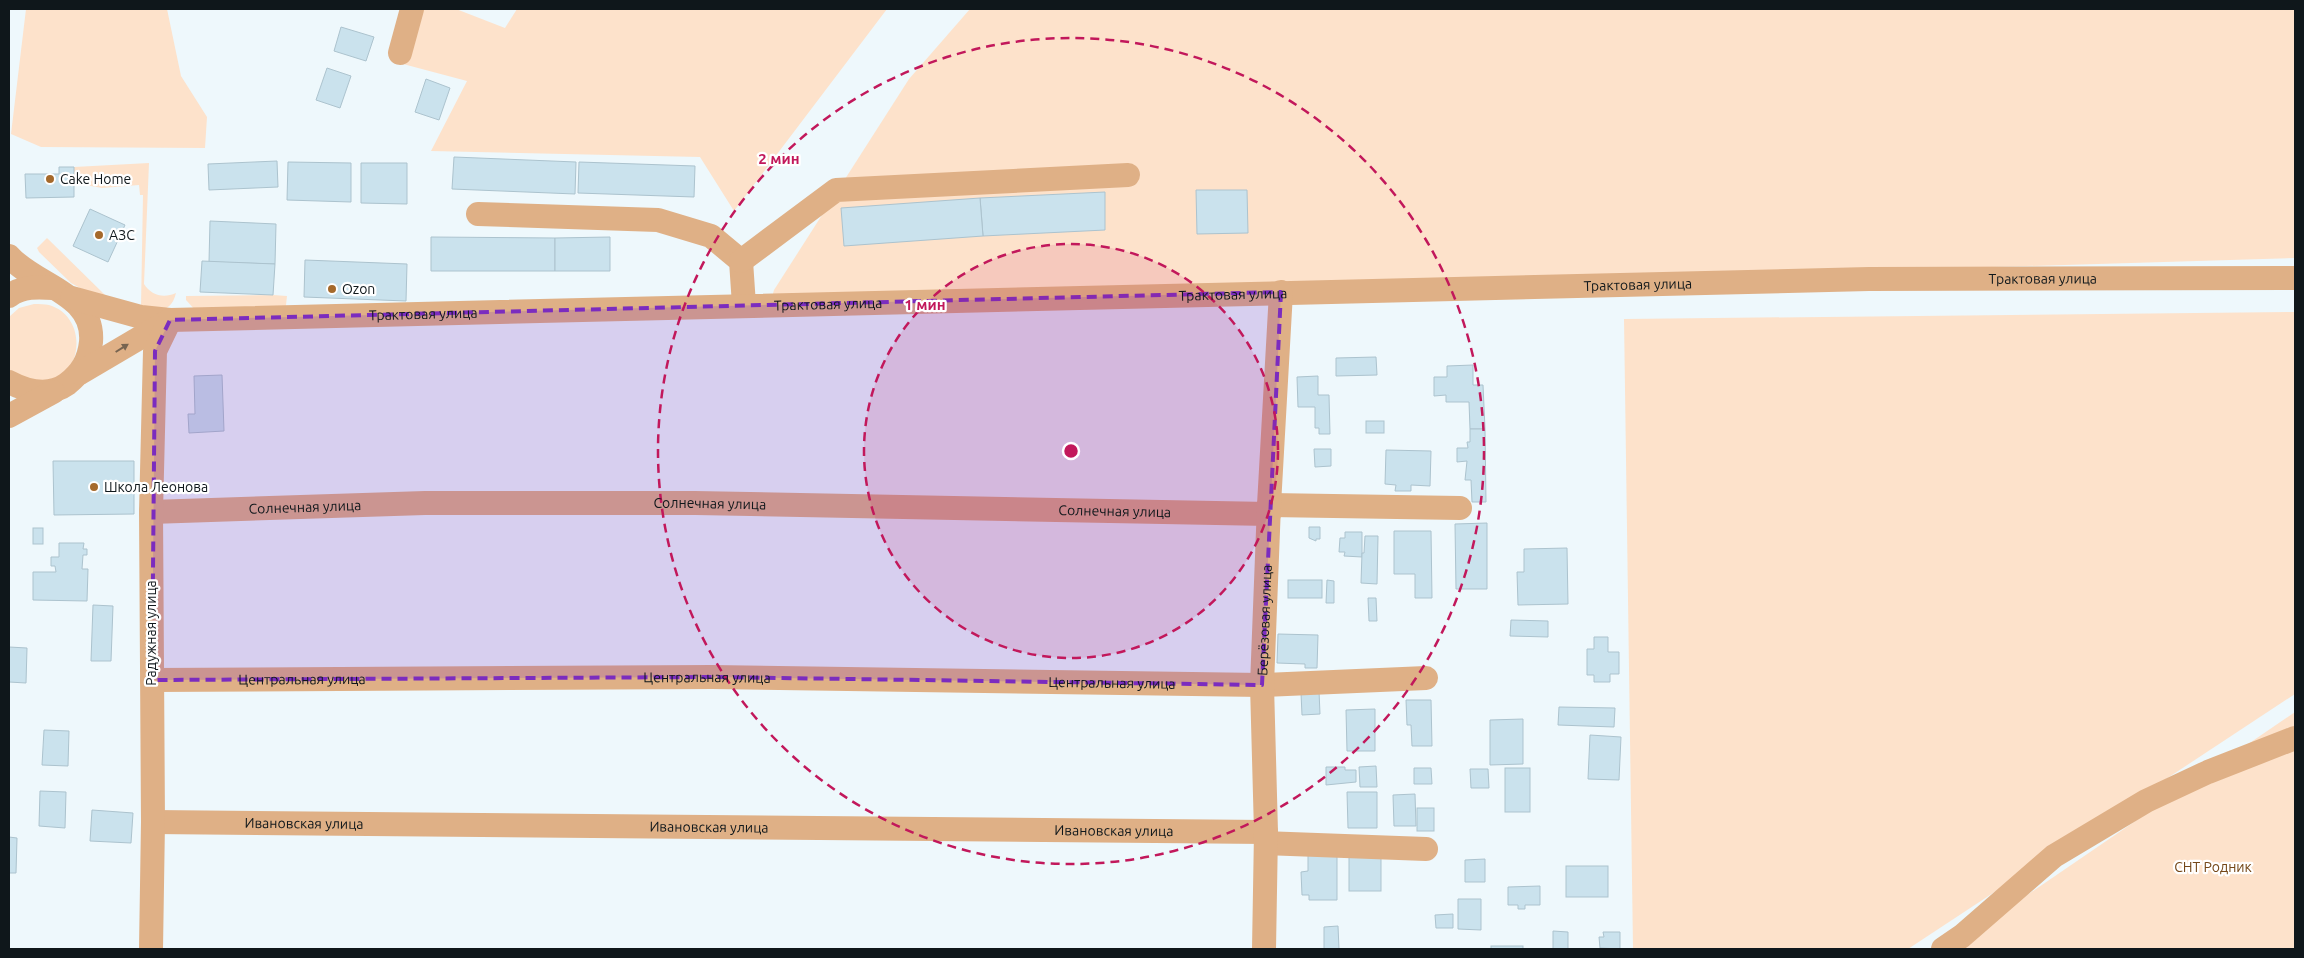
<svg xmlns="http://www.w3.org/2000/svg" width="2304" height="958" font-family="Ubuntu,sans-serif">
  <rect width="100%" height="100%" fill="#eef8fc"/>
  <g fill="#fde2cb">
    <polygon points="26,9 167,9 181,76 207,117 205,148 41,147 11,134"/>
    <polygon points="423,9 456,9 505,28 517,9 887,9 734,211 700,157 431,151 467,81 403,64"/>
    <polygon points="970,9 2295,9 2295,258 770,304 774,290 909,79"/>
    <path d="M149 163 144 284C151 295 163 299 176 293 171 314 157 311 141 306L143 195H140L139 185 102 188 74 183V167Z"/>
    <polygon points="47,238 105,295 103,301 71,283 39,252 37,248"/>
    <polygon points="273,295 287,296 285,314 196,311 186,300 186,296"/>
    <path d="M34 304C39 304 45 304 49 305 88 316 85 378 44 383 39 383 33 380 29 379 21 377 14 376 9 369V317L19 308Z"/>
    <polygon points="2295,312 2295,694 1908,949 1633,949 1624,319"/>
    <polygon points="2295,712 2295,949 1948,949"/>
  </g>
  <g fill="#cae2ed" stroke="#acc3ce">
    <polygon points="341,27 374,37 366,61 334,51"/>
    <polygon points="327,68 351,76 340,108 316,100"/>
    <polygon points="426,79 450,88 439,120 415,112"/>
    <polygon points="454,157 576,162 575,194 452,189"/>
    <polygon points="277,161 278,187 209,190 208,164"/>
    <polygon points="288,162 351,163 351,202 287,200"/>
    <polygon points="579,162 695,166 694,197 578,193"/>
    <polygon points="361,163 407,163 407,204 361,203"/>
    <polygon points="59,167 74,167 74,197 26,198 25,174 59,174"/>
    <polygon points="1196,190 1247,190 1248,233 1197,234"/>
    <polygon points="1105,192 1105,230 983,236 980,198"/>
    <polygon points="980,198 983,236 844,246 841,208"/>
    <polygon points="90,209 125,225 108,262 73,246"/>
    <polygon points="210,221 276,224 275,264 209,262"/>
    <polygon points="431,237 555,238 555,271 431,271"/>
    <polygon points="610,237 610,271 555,271 555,238"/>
    <polygon points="305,260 407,264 406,301 304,297"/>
    <polygon points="202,261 275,264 273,295 200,292"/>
    <polygon points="1376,357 1377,375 1336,376 1336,358"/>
    <polygon points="1473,365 1473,385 1483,385 1485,429 1470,429 1469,402 1446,402 1446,395 1434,396 1434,377 1447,377 1447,366"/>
    <polygon points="222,375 224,431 189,433 188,414 195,414 194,376"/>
    <polygon points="1318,376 1318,395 1329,395 1330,434 1319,434 1319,428 1315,428 1315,407 1298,407 1297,377"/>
    <rect x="1366" y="421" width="18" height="12"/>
    <polygon points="1470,429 1485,429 1486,502 1472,502 1471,480 1465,480 1467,461 1457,462 1457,448 1468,448 1467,442 1470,442"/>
    <polygon points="1314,449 1331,449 1331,466 1315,467"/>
    <polygon points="1386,450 1431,451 1430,486 1411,485 1411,491 1395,491 1396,485 1385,484"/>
    <polygon points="53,461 134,461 134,514 54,515"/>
    <polygon points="1487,523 1487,589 1456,589 1455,524"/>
    <polygon points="1309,527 1320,527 1320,539 1316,539 1316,541 1309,538"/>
    <rect x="33" y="528" width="10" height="16"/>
    <polygon points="1394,531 1431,531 1432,598 1415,598 1415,574 1394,574"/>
    <polygon points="1345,532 1362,532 1362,557 1344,556 1345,552 1339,552 1340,538 1345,538"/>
    <polygon points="1365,536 1378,536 1377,584 1361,583 1362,553 1364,553"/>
    <polygon points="59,543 84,543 83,549 87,549 87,555 83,555 82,569 88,569 87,601 33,600 33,572 56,572 55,566 51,566 51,557 59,557"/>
    <polygon points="1567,548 1568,604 1518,605 1517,572 1524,572 1524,549"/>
    <rect x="1288" y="580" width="34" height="18"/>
    <polygon points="1327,580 1334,581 1334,603 1326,603"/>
    <polygon points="1368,598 1376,598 1377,621 1369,621"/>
    <polygon points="93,605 113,606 111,661 91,661"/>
    <polygon points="1511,620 1548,621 1548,637 1510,636"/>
    <polygon points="1278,634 1318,635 1317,668 1305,668 1305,664 1277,663"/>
    <polygon points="1594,637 1608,637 1608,652 1619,652 1619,674 1610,674 1610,682 1594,682 1594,675 1587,675 1587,649 1594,649"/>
    <polygon points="9,647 27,648 26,683 9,682"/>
    <polygon points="1319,691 1320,714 1302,715 1301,693"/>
    <polygon points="1406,700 1431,700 1432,746 1412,746 1411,725 1407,725"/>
    <polygon points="1559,707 1615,708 1614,727 1558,725"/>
    <polygon points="1375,709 1375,751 1347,751 1346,710"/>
    <polygon points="1523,719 1523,764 1490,765 1490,720"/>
    <polygon points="44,730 69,731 68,766 42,765"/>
    <polygon points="1590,735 1621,737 1619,780 1588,779"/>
    <polygon points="1376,766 1377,787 1360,787 1359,767"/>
    <polygon points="1326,767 1345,767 1345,770 1356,770 1356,782 1326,785"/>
    <polygon points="1414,768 1431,768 1432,784 1414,784"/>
    <rect x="1505" y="768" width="25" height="44"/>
    <polygon points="1470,769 1488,769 1489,788 1471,788"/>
    <polygon points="40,791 66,792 65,828 39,826"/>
    <polygon points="1347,792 1377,792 1377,828 1348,828"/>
    <polygon points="1415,794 1416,826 1394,826 1393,795"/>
    <rect x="1417" y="808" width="17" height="23"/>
    <polygon points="92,810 133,813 131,843 90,841"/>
    <polygon points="9,837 17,838 16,873 9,873"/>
    <polygon points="1337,853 1337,900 1309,900 1309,895 1302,895 1301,872 1308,871 1308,854"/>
    <rect x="1349" y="857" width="32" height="34"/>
    <polygon points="1485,859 1485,882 1465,882 1465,860"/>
    <rect x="1566" y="866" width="42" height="31"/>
    <polygon points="1540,886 1540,905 1525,905 1525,909 1518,909 1518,905 1508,905 1508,887"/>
    <polygon points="1458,899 1481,899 1481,930 1458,929"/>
    <polygon points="1453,914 1453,928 1436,928 1435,915"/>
    <polygon points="1338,926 1339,949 1324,949 1324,927"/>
    <polygon points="1553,931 1568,932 1568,949 1553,949"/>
    <polygon points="1603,932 1620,932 1620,949 1600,948 1599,937 1604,937"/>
    <rect x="1491" y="946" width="32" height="3"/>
  </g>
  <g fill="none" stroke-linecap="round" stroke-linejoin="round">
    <g stroke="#dfb086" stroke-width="24">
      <polyline points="400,53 412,9"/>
      <polyline points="478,214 658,220 711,236 741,261 744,305"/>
      <path d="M9 256C35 286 95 293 91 342 89 361 81 373 67 384 49 397 26 391 9 382"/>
      <polyline points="741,261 836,190 1128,175"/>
      <path d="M9 296C22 286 38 287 54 288"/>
      <path id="s1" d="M72 298 141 317 170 320 1869 279 2295 278"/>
      <polyline points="80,373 170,320"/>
      <polyline points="9,416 53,392"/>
      <polyline points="1269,505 1460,508"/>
      <path id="s2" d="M151 512 425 503H695L1269 514"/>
      <path id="s3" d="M152 680 712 677 1262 685 1426 678"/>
      <path id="s4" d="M153 822 1266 832"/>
      <polyline points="1266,843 1426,849"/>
      <polyline points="151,949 153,822 151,512 155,351 170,320"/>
      <path id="s5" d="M1264 949 1266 832 1262 685 1269 505 1281 292"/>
      <polyline points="1943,949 1962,936 2054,856 2146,801 2208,772 2295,738"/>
    </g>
  </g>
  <defs><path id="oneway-solid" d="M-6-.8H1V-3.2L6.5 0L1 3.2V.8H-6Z" transform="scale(1.25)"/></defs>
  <use fill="#776450" href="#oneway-solid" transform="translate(122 348) rotate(-32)"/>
  <path fill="#7b2cbf" fill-opacity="0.2" stroke="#7b2cbf" stroke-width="4" stroke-dasharray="10 6" stroke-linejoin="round" d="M1281 292 1262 685 712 677 152 680 155 351 170 320Z"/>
  <circle cx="1071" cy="451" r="207" fill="#c2185b" fill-opacity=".12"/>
  <g fill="none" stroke="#c2185b" stroke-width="2.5" stroke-dasharray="9 6">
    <circle cx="1071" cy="451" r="207"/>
    <circle cx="1071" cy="451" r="413"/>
  </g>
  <g fill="#a5692b" stroke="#fff" stroke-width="2">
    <circle cx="50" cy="179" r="5"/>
    <circle cx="99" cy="235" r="5"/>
    <circle cx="332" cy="289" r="5"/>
    <circle cx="94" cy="487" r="5"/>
  </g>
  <g text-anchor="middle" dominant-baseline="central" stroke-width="4.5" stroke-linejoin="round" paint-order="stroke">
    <g font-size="14" fill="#0f171b" stroke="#fff" text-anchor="start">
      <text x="60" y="179">Cake Home</text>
      <text x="109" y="235">АЗС</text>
      <text x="342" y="289">Ozon</text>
      <text x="104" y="487">Школа Леонова</text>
    </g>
    <g font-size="14" fill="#0f171b" stroke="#fff">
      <text stroke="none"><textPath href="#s1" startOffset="1974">Трактовая улица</textPath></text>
      <text stroke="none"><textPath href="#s1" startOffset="1569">Трактовая улица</textPath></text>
      <text stroke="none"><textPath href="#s1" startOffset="1164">Трактовая улица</textPath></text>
      <text stroke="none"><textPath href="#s1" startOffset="759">Трактовая улица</textPath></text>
      <text stroke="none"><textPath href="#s1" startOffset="354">Трактовая улица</textPath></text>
      <text stroke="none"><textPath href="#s2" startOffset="559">Солнечная улица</textPath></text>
      <text stroke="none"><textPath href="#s2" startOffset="154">Солнечная улица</textPath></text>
      <text stroke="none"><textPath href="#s2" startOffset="964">Солнечная улица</textPath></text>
      <text stroke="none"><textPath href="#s5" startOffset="329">Берёзовая улица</textPath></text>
      <text transform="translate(151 633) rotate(-90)">Радужная улица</text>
      <text stroke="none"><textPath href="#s3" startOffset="555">Центральная улица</textPath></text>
      <text stroke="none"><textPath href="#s3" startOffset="150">Центральная улица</textPath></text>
      <text stroke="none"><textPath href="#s3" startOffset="960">Центральная улица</textPath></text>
      <text stroke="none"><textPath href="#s4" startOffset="151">Ивановская улица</textPath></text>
      <text stroke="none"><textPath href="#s4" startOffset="556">Ивановская улица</textPath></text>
      <text stroke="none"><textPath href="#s4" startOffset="961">Ивановская улица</textPath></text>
    </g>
    <g font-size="14" fill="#744718" stroke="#fff">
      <text x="2213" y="867">СНТ Родник</text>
    </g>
  </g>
  <circle cx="1071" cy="451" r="8" fill="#c2185b" stroke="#fff" stroke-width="2.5"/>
  <g font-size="15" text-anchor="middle" font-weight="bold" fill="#c2185b" stroke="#fff" stroke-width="4.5" stroke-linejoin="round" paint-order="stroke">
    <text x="779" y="164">2 мин</text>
    <text x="925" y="310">1 мин</text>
  </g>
  <rect width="2304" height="958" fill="none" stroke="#0f171b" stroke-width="20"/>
</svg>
